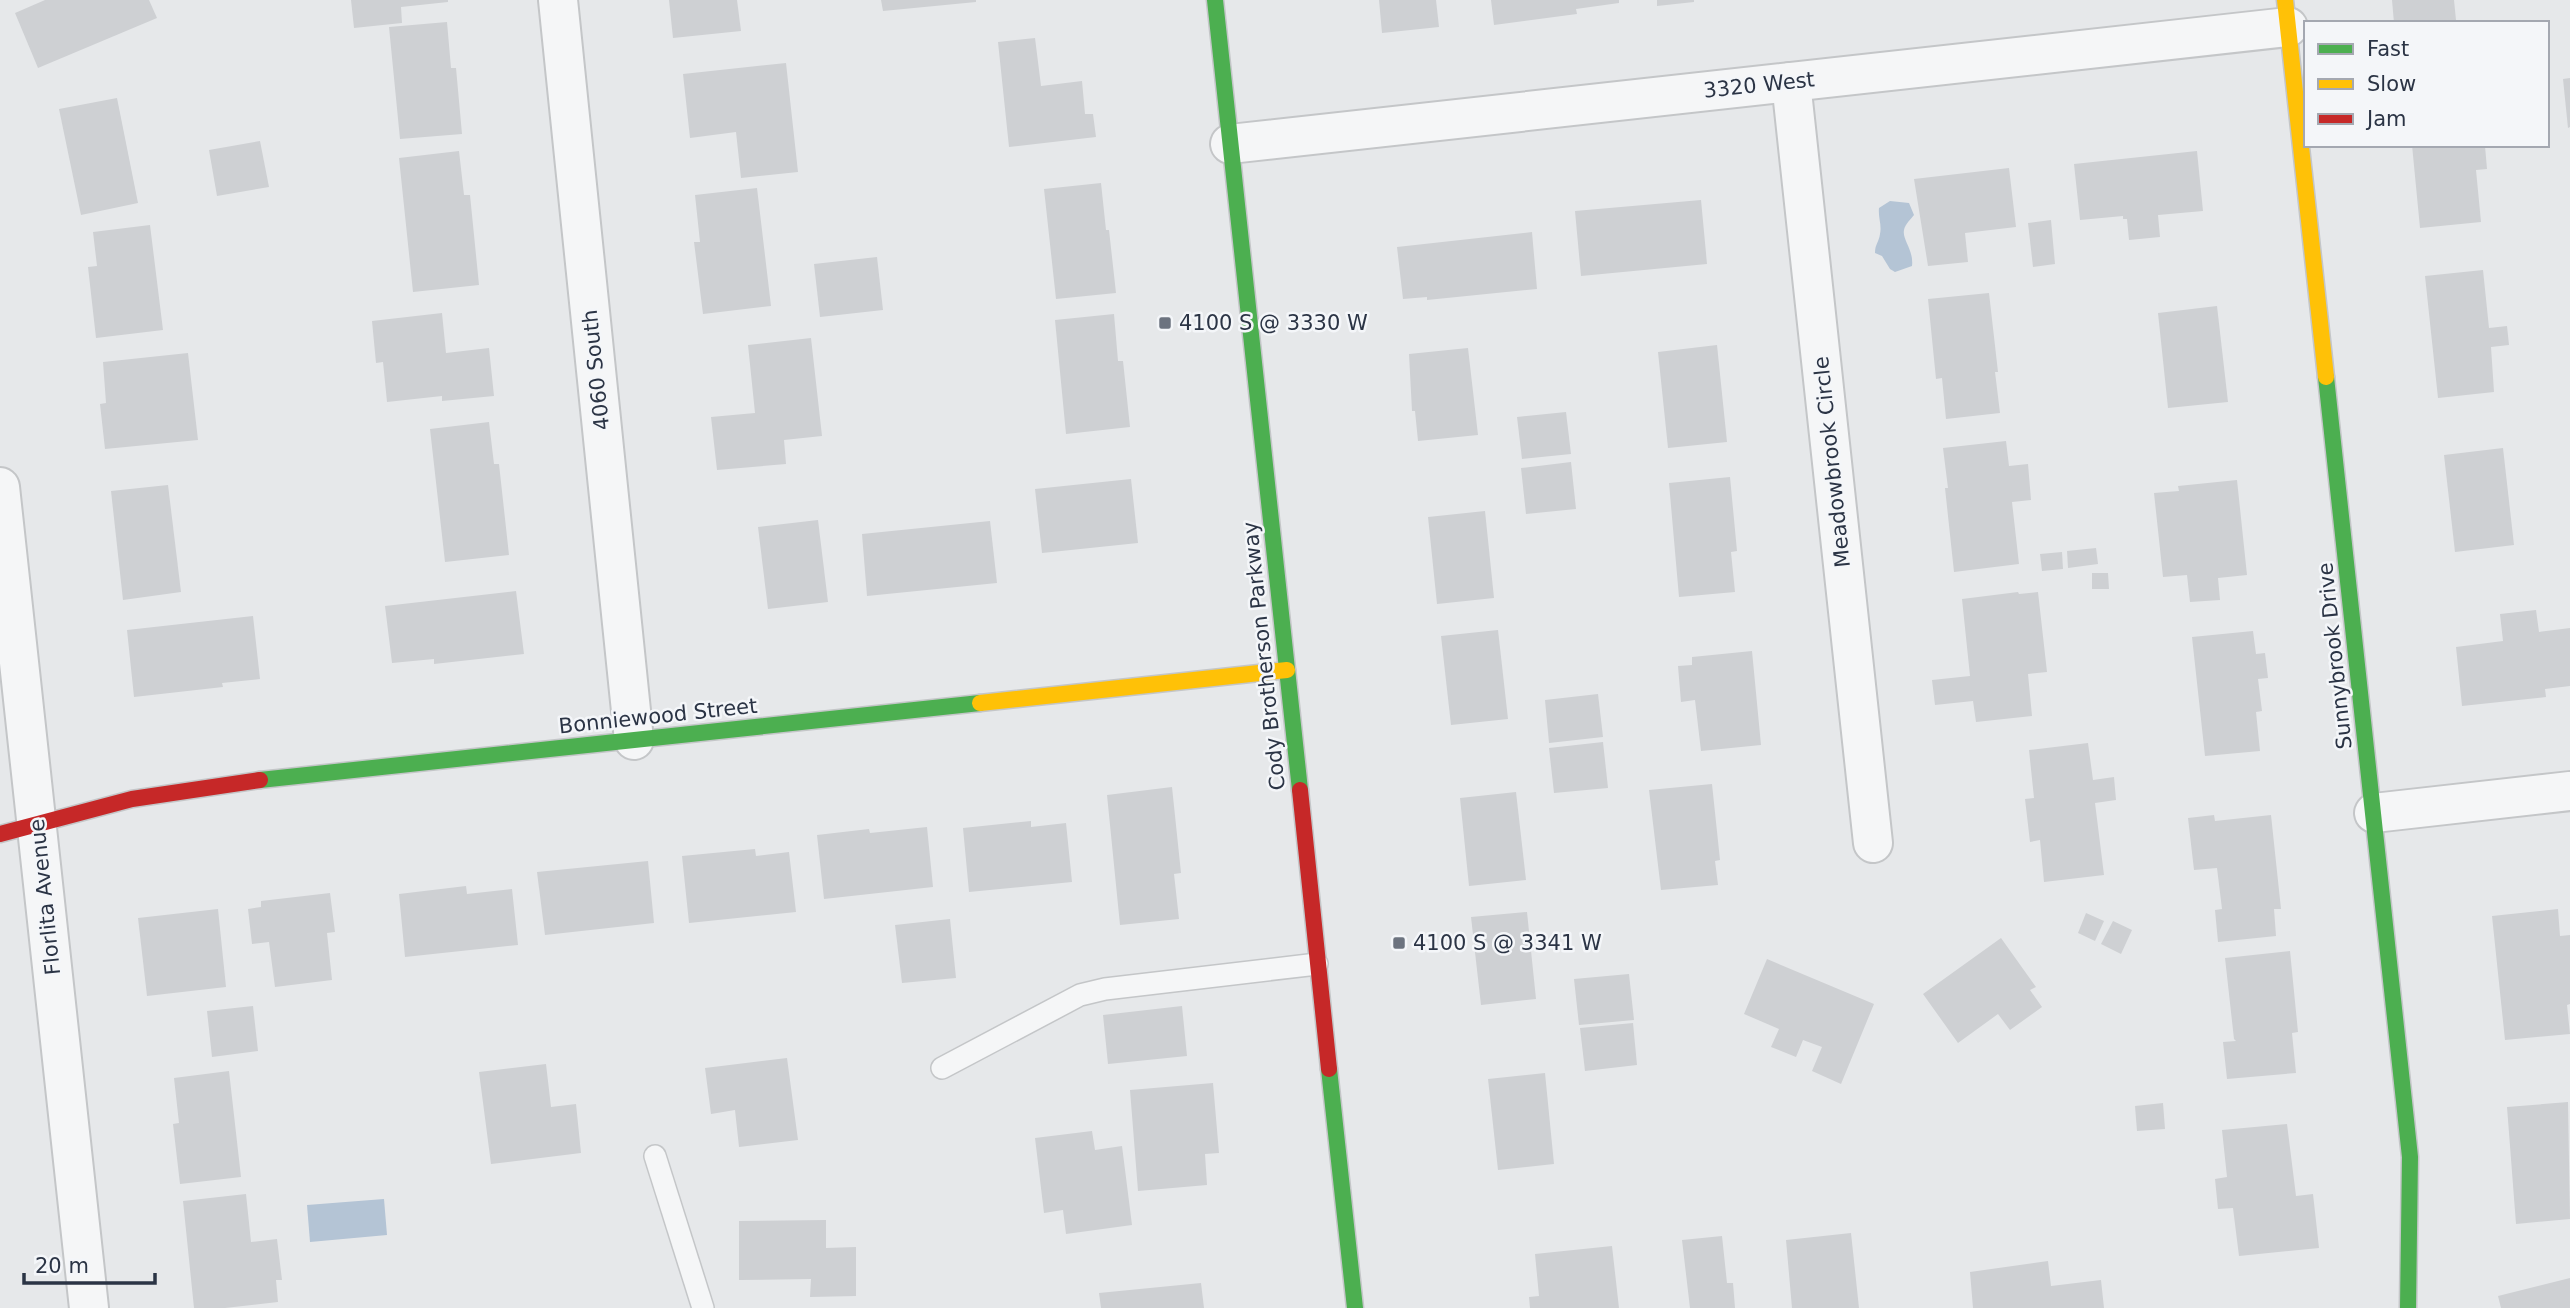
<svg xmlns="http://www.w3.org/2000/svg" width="2570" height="1308" font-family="'DejaVu Sans',sans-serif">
  <rect width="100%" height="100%" fill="#e6e8ea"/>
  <g fill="#b4c4d5">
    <path d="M1890 201 1909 203 1914 215C1911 219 1905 224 1904 230 1902 240 1914 250 1912 266L1895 272 1890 269 1882 256 1875 253C1875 244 1879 242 1880 234 1882 225 1878 218 1879 208Z"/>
    <polygon points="384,1199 387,1235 310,1242 307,1205"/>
  </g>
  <g fill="#ced0d3">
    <polygon points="45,0 149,0 157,18 38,68 15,13"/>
    <polygon points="351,0 448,0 448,2 401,7 402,23 354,28"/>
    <polygon points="669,0 737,0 741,31 673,38"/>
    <polygon points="881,0 976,0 976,2 883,11"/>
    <polygon points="1379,0 1436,0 1439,27 1382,33"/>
    <polygon points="1491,0 1619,0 1619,3 1576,9 1577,14 1494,25"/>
    <polygon points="1657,0 1694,0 1694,2 1657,6"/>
    <polygon points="2392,0 2454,0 2456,20 2453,20 2454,23 2394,23"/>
    <polygon points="447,22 451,68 456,68 462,134 400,139 389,27"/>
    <polygon points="1035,38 1041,86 1082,81 1085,114 1093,114 1096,137 1009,147 998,42"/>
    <polygon points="786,63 798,172 741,178 736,132 690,138 683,74"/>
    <polygon points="2570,78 2570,127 2568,128 2563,79"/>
    <polygon points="117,98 138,203 81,215 59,109"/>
    <polygon points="260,141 269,187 217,196 209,150"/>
    <polygon points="2412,145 2485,146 2487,169 2476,170 2481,222 2420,228"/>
    <polygon points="459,151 464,195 470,195 479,285 413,292 399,158"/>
    <polygon points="2197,151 2203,211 2158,215 2160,237 2129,240 2127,219 2123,219 2123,216 2080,220 2074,164"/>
    <polygon points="2009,168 2016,227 1965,233 1968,262 1928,266 1914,179"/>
    <polygon points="1101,183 1106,230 1109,230 1116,293 1056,299 1044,189"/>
    <polygon points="757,188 771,306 703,314 694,242 700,242 695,195"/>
    <polygon points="1701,200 1707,264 1581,276 1575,211"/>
    <polygon points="2051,220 2055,264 2033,267 2028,223"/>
    <polygon points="150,225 163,330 96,338 88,267 97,266 93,232"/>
    <polygon points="1532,232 1537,289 1427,300 1427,297 1403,299 1397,247"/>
    <polygon points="877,257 883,310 820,317 814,264"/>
    <polygon points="2483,270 2489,328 2507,326 2509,345 2491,347 2494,392 2438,398 2425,276"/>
    <polygon points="1989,293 1998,372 1995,372 2000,413 1946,419 1942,378 1936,379 1928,299"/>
    <polygon points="2217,306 2228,402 2168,408 2158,313"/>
    <polygon points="442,313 446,353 489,348 494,396 442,401 442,396 387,402 383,362 376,363 372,321"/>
    <polygon points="1114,314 1118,361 1123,361 1130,427 1066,434 1055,320"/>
    <polygon points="811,338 822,436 784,440 786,464 717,470 711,417 755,413 748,345"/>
    <polygon points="1717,345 1727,442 1668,448 1658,352"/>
    <polygon points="1468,348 1478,435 1418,441 1415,411 1412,411 1409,354"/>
    <polygon points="188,353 198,440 105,449 100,404 106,403 103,362"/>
    <polygon points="1566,412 1571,454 1522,459 1517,417"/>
    <polygon points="489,422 494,464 499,464 509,555 445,562 430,429"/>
    <polygon points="2006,441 2009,466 2028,464 2031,500 2012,502 2019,564 1954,572 1945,488 1948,488 1943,448"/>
    <polygon points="2503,448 2514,545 2455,552 2444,455"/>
    <polygon points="1571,462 1576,509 1526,514 1521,468"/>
    <polygon points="1730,477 1737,551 1731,552 1735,592 1679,597 1669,483"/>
    <polygon points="1131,479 1138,543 1042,553 1035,489"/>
    <polygon points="2237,480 2247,575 2218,578 2220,600 2190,602 2187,575 2163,577 2154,493 2179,491 2178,486"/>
    <polygon points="168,485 181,592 123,600 111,491"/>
    <polygon points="1485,511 1494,598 1437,604 1428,517"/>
    <polygon points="818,520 828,602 768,609 758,527"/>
    <polygon points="990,521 997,583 867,596 862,534"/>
    <polygon points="2096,548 2098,564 2068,568 2067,551"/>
    <polygon points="2062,552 2063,569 2042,571 2040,554"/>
    <polygon points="2092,573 2108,573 2109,589 2092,589"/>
    <polygon points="516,591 524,654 434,664 434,659 392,663 385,606"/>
    <polygon points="2018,592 2019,594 2038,592 2047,672 2028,674 2032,716 1976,722 1973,701 1935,705 1932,680 1970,676 1962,599"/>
    <polygon points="2536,610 2539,632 2570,628 2570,686 2545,689 2546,697 2462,706 2456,647 2503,641 2500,614"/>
    <polygon points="253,616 260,679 222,683 223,687 134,697 127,630"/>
    <polygon points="1498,630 1508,719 1451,725 1441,636"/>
    <polygon points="2253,631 2256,654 2265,653 2268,678 2258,679 2262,711 2256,712 2260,751 2205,756 2192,637"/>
    <polygon points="1752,651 1761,745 1701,751 1695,700 1681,702 1678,666 1692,665 1692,657"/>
    <polygon points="1598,694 1603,737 1549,743 1545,700"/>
    <polygon points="1603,742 1608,788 1554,793 1549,748"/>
    <polygon points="2088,743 2093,780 2114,777 2116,800 2095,803 2104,875 2044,882 2040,840 2030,842 2025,799 2034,798 2029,750"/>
    <polygon points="1712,784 1720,860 1715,861 1718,885 1661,890 1649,790"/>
    <polygon points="1172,787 1181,873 1174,874 1179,919 1120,925 1107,795"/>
    <polygon points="1516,792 1526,880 1469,886 1460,798"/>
    <polygon points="2214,815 2215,821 2271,815 2281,909 2274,909 2276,936 2218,942 2215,910 2222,909 2217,868 2194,870 2188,818"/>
    <polygon points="1031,821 1031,827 1066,823 1072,882 969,892 963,828"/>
    <polygon points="927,827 933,887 824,899 817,835 869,829 870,833"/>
    <polygon points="755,849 756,856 789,852 796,912 689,923 682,856"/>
    <polygon points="648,861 654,923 545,935 537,872"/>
    <polygon points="466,886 467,894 512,889 518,945 405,957 399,894"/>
    <polygon points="330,893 335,932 327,933 332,980 275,987 269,942 252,944 248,909 261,907 261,901"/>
    <polygon points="218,909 226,987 147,996 138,918"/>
    <polygon points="2558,909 2560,936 2570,935 2570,1004 2567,1005 2570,1034 2505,1040 2492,916"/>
    <polygon points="1527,912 1536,999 1481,1005 1471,917"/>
    <polygon points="2086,913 2104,921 2095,941 2078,933"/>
    <polygon points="950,919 956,978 902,983 895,925"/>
    <polygon points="2113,921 2132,930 2121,954 2101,944"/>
    <polygon points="2001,938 2036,987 2030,990 2042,1007 2010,1030 1998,1014 1958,1043 1923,994"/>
    <polygon points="2290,951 2298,1032 2292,1033 2296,1073 2227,1079 2223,1042 2236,1041 2234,1039 2225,958"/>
    <polygon points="1767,959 1874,1004 1841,1084 1812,1071 1822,1047 1803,1040 1796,1057 1771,1047 1779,1029 1744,1014"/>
    <polygon points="1629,974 1634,1020 1579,1025 1574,979"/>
    <polygon points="253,1006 258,1051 212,1057 207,1011"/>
    <polygon points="1182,1006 1187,1056 1108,1064 1103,1015"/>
    <polygon points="1633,1023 1637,1065 1585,1071 1580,1028"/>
    <polygon points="787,1058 798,1140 739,1147 735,1110 711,1114 705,1068"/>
    <polygon points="546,1064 551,1107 576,1104 581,1153 491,1164 479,1072"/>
    <polygon points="229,1071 241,1177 180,1184 173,1124 179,1123 174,1078"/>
    <polygon points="1545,1073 1554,1164 1498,1170 1488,1079"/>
    <polygon points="1213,1083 1219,1153 1205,1154 1207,1185 1138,1191 1130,1090"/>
    <polygon points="2568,1102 2570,1219 2516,1224 2507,1107"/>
    <polygon points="2163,1103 2165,1129 2137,1131 2135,1106"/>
    <polygon points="2287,1124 2296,1196 2313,1194 2319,1248 2239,1256 2233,1208 2218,1209 2215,1179 2227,1177 2222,1130"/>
    <polygon points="1092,1131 1095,1150 1122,1146 1132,1225 1066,1234 1063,1210 1044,1213 1035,1138"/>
    <polygon points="246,1194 251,1242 277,1239 282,1280 276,1280 278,1302 225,1308 194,1308 183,1201"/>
    <polygon points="826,1220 826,1248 856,1247 856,1296 810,1297 811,1279 739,1280 739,1221"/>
    <polygon points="1851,1233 1859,1308 1792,1308 1786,1240"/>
    <polygon points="1722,1236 1727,1283 1733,1283 1735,1308 1690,1308 1682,1240"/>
    <polygon points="1612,1246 1619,1308 1530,1308 1529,1297 1539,1296 1535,1254"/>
    <polygon points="2048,1261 2051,1286 2101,1280 2104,1308 1973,1308 1970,1272"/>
    <polygon points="2570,1278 2570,1308 2501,1308 2498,1296"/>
    <polygon points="1201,1283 1204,1308 1101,1308 1099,1293"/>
  </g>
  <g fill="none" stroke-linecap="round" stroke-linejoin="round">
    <g stroke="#c4c6c8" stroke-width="24">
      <g id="lane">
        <polyline points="942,1068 1080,995 1105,989 1317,964"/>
        <polyline points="655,1156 703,1308"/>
      </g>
    </g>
    <g stroke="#c4c6c8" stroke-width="42">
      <g id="street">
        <polyline points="558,0 634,740"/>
        <polyline points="1791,82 1873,843"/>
        <polyline points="1230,144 2288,27"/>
        <polyline points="0,487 89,1308"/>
        <polyline points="2374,813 2570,791"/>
      </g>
    </g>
    <g stroke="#c4c6c8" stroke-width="19">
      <g id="fast">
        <polyline points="1215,0 1300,790"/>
        <polyline points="2326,377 2410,1157 2408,1308"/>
        <polyline points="260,780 980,703"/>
        <polyline points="1329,1069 1355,1308"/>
      </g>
    </g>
    <g stroke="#c4c6c8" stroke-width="19">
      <g id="slow">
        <polyline points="2285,0 2326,377"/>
        <polyline points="980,703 1287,670"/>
      </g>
    </g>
    <g stroke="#c4c6c8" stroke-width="19">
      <g id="jam">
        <polyline points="1300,790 1329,1069"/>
        <polyline points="0,834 132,799 260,780"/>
      </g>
    </g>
    <use href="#lane" stroke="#f5f6f7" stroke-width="21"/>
    <use href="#street" stroke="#f5f6f7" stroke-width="38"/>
    <use href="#fast" stroke="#4caf50" stroke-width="16"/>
    <use href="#slow" stroke="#ffc107" stroke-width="16"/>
    <use href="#jam" stroke="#c62828" stroke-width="16"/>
  </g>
  <g fill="#6c737f" stroke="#f4f6f9" stroke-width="2.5">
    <rect x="1158" y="316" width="14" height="14" rx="3.5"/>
    <rect x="1392" y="936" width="14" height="14" rx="3.5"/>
  </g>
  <g text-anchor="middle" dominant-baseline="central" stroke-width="5" stroke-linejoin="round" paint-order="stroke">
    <g font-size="21" fill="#2b3445" stroke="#f4f6f9">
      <text transform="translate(1759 85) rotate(-6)">3320 West</text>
      <text transform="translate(596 370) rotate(-96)">4060 South</text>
      <text transform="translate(1832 462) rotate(-96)">Meadowbrook Circle</text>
      <text transform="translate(1264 656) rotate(-96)">Cody Brotherson Parkway</text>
      <text transform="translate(2335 656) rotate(-96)">Sunnybrook Drive</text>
      <text transform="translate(658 716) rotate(-6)">Bonniewood Street</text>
      <text transform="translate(45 897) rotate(-96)">Florlita Avenue</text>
    </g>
    <g font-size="21" fill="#2b3445" stroke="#f4f6f9" text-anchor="start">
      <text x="1179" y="323">4100 S @ 3330 W</text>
      <text x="1413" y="943">4100 S @ 3341 W</text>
    </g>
  </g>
  <rect x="2304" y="21" width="245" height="126" fill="#f4f6f9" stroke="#a4a8b1" stroke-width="2"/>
  <rect x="2318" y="44" width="35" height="10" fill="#4caf50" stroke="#a4a8b1" stroke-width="2"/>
  <text x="2367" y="56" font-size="21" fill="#2b3445">Fast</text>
  <rect x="2318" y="79" width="35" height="10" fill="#ffc107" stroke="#a4a8b1" stroke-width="2"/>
  <text x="2367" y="91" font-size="21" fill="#2b3445">Slow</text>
  <rect x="2318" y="114" width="35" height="10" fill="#c62828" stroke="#a4a8b1" stroke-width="2"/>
  <text x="2367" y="126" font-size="21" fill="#2b3445">Jam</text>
  <path d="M24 1273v10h131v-10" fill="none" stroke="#2b3445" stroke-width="3.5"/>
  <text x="35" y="1273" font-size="21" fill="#2b3445" stroke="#f4f6f9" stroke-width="5" paint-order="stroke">20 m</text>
</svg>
